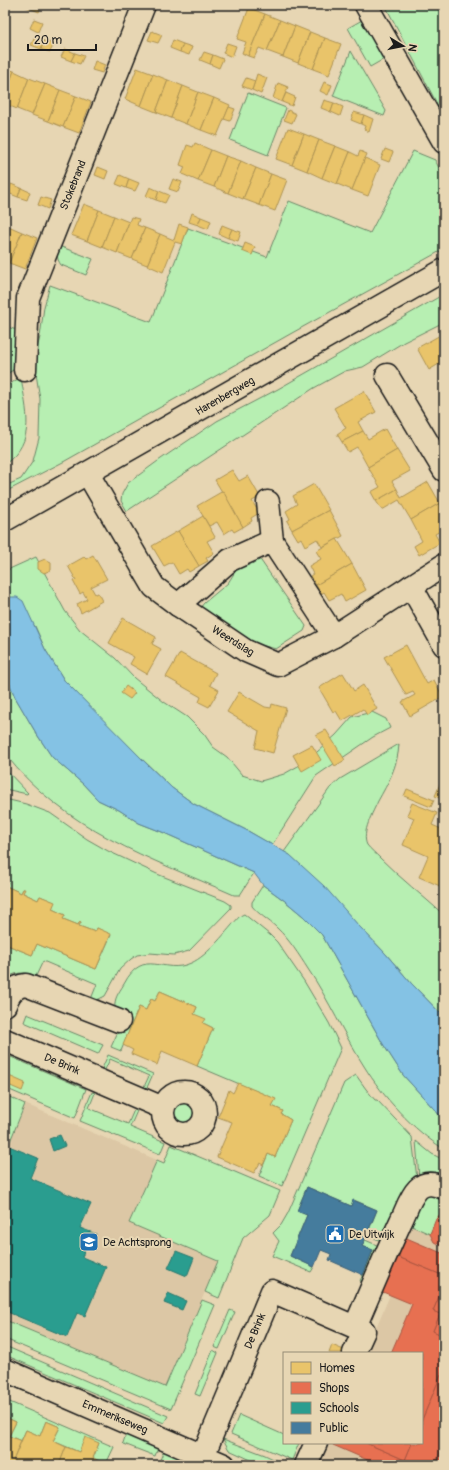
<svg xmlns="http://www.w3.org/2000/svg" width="449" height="1470" font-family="Pangolin,sans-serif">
  <rect width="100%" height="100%" fill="#e7d6b3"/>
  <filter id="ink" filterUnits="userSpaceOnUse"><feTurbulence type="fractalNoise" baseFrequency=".025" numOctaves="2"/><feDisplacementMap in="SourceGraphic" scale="8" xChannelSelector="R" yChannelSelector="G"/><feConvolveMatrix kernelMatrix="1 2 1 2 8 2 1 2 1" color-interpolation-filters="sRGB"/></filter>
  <g filter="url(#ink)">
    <g fill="#dcc7a5">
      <polygon points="25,1104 157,1160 129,1223 218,1261 165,1387 5,1320 5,1154"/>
      <polygon points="444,1192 444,1465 318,1465 327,1443 422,1443 422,1353 365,1353 390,1295 378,1290 415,1206"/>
    </g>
    <g fill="#b7efb2" stroke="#6a8667">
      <polygon points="385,5 444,5 444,117"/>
      <polygon points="362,20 384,59 370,67 348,28"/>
      <polygon points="351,51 386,111 384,116 333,96"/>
      <polygon points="248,93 286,108 268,155 230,140"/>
      <polygon points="413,151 435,160 444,178 444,249 292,333 65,461 5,492 5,486 21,479 33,461 39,438 40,399 34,361 40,337 44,307 50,285 151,322 188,228 267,257 289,201 370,233"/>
      <path d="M59 246 93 259 86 275 61 265C56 258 57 253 59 246Z"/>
      <polygon points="444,294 444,322 404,342 363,367 345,371 314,388 127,511 121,501 122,494 128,483 158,461 217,421 278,389"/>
      <polygon points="5,326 19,331 18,367 5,375"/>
      <path d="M21 377C26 411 37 441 5 464V387Z"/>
      <polygon points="36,557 65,611 80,630 115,658 134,678 164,702 187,717 204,734 213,747 227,757 242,775 261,781 284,774 307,761 336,735 352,717 372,712 386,719 390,728 373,737 316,776 272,845 248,831 194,804 172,788 109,727 64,680 45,649 35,626 6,600 5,602 5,571"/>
      <polygon points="259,558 306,626 304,631 276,649 257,644 200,608 204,603 228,583 240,564"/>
      <path d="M5 673 15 697 36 733 52 757 83 784 98 800 119 810 139 823 162 832 254 873 240 895H234C148 857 66 831 5 754Z"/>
      <path d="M399 744C398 766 388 783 378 801 373 812 361 833 367 845 370 849 376 854 380 858 400 878 423 896 444 915V1017L411 983 385 953 290 855 284 852 330 788 340 779Z"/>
      <polygon points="5,769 28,793 27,794 5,789"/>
      <path d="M5 799 26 804 50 813 87 839 108 851 157 874 225 901 231 905V908L189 951 174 955 150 953 137 955 131 959 120 969 105 996 95 1001 91 999 97 984 43 961 36 976C25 972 14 971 5 980V944L32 955 37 944 96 969 111 935 97 928 95 932 79 926 81 922 80 921 78 925 63 919 65 915 52 909 54 902 40 896 38 900 23 893 24 889H23L21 893 6 886 8 882 5 881Z"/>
      <path d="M263 885 285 901 303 916 322 935 383 1044 403 1075 444 1120V1149C413 1130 383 1097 364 1066 344 1035 329 1000 308 969 299 955 289 939 277 928 269 920 258 914 252 906V902Z"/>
      <path d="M244 914 270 935 277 942 304 981 329 1023 341 1048 282 1186 259 1176 268 1154 275 1157 291 1120 281 1114 283 1111 272 1106 275 1099 197 1066 213 1028 203 1023 194 1014 197 1007 160 991 155 1001 151 999 146 1010 139 1007 121 1051 111 1047 126 1014 115 1009C114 998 118 994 124 984 144 946 163 976 191 963 208 956 227 930 240 916Z"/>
      <polygon points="27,1014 103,1045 98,1054 24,1022"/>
      <polygon points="108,1055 153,1074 145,1092 142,1091 149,1076 110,1059 103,1074 100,1073"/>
      <polygon points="5,1056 11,1057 86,1089 75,1118 5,1088"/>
      <polygon points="356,1075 366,1089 375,1100 377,1100 412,1137 417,1179 386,1243 367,1235 377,1210 354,1200 351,1206 307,1187 297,1211 307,1215 290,1256 314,1267 311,1272 272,1256 279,1241 273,1233 281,1225 288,1213 344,1083"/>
      <polygon points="92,1092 95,1093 89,1108 128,1124 134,1110 137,1111 130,1127 165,1142 160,1154 80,1121"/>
      <polygon points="5,1095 25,1104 5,1154"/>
      <circle cx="184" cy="1113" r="15"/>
      <polygon points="416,1141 432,1154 444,1160 444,1180 419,1178"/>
      <polygon points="171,1145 280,1191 270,1215 243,1238 219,1298 205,1292 218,1261 129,1223 157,1160 164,1163"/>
      <polygon points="444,1192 444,1210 437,1219 430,1234 407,1224 424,1195"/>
      <polygon points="365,1240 384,1248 368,1285 360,1281 373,1250 362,1246"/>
      <polygon points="202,1300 215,1305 171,1409 5,1339 5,1320 165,1387"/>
      <polygon points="230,1310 235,1312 219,1349 214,1347"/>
      <polygon points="5,1346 168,1416 164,1423 5,1355"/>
      <polygon points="213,1350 218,1353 200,1396 195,1394"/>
      <polygon points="5,1400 114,1447 106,1464 93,1458 99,1443 79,1452 53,1441 60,1427 46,1421 40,1436 26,1430 21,1441 9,1436 16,1422 5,1417"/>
      <polygon points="239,1415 284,1435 284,1443 299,1443 292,1460 231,1434"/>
      <polygon points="126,1434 158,1448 155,1456 124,1444 123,1443"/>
      <polygon points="223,1439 265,1455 286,1465 262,1465 229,1450"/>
      <polygon points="164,1450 202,1465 174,1465 160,1460"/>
    </g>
    <polygon fill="#84c2e4" stroke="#5a8094" points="10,597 17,597 23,601 45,649 64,680 146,763 172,788 194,804 248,831 290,855 324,886 359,926 385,953 411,983 444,1017 444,1120 403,1075 383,1044 322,935 303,916 285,901 263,885 254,873 162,832 139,823 119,810 98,800 83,784 52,757 36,733 15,697 5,673 5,602"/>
    <g fill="#e9c46a" stroke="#ac9253">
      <polygon points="24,5 42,5 39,12 24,6"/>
      <polygon points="249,8 265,14 248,56 242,53 246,42 237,39"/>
      <polygon points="265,14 280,20 267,51 259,48 254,58 248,56"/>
      <polygon points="34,19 42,22 38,32 30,28"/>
      <polygon points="280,20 295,26 283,57 267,51"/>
      <polygon points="295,26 310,32 298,63 283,57"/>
      <polygon points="152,31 162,35 158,43 148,40"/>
      <polygon points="310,32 325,38 313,69 298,63"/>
      <polygon points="35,37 44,41 41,49 31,45"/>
      <polygon points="325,38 341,44 329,75 313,69"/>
      <polygon points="173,40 183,44 180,52 170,48"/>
      <polygon points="44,41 54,44 50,52 41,49"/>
      <polygon points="227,43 236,46 232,57 223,53"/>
      <polygon points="183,44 192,47 189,55 180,52"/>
      <polygon points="65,49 75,53 71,61 61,57"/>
      <polygon points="204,52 213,55 210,64 200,60"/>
      <polygon points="75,53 84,56 80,64 71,61"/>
      <polygon points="213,55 223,59 219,68 210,64"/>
      <polygon points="95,61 105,65 102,73 92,70"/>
      <polygon points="5,68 14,71 5,94"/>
      <polygon points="137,68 153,74 141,106 125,99"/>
      <polygon points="14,71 29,78 17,109 5,104 5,94"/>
      <polygon points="153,74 168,80 156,112 141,106"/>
      <polygon points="257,74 267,78 261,94 252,90"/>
      <polygon points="29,78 45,84 32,115 17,109"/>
      <polygon points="246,78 255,81 252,90 242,86"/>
      <polygon points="168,80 183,86 171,118 156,112"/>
      <polygon points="324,82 332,85 328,95 320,91"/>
      <polygon points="278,83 288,87 282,102 273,98"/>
      <polygon points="45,84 60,90 48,121 32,115"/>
      <polygon points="183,86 198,92 186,124 171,118"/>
      <polygon points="60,90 76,96 63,127 48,121"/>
      <polygon points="198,92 214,98 201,130 186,124"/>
      <polygon points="286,93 295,97 292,106 282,102"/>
      <polygon points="76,96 91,102 79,133 63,127"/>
      <polygon points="214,98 230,105 217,136 201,130"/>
      <polygon points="324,100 334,103 331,112 321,108"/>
      <polygon points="334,103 343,107 340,116 331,112"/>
      <polygon points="229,107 235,109 230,121 224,119"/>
      <polygon points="288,110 296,114 292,123 284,120"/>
      <polygon points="354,112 364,115 361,124 351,120"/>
      <polygon points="364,115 373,119 369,132 364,129 365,126 361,124"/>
      <polygon points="288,128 304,134 292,165 276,159"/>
      <polygon points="304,134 319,140 307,171 292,165"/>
      <polygon points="319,140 335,146 322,178 307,171"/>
      <polygon points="195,143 211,150 198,181 182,174 185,167 180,165 187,145 193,147"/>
      <polygon points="335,146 350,152 337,184 322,178"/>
      <polygon points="385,149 393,152 389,162 381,159"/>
      <polygon points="211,150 226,156 214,187 198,181"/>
      <polygon points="360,151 367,154 352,190 337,184 350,152 358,156"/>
      <polygon points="226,156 241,161 228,193 214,187"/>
      <polygon points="365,158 380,165 368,196 352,190"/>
      <polygon points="241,161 256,168 243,199 228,193"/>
      <polygon points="98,167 108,171 105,179 95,175"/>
      <polygon points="256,168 271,174 259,205 243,199"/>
      <polygon points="271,174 287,180 275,211 259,205"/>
      <polygon points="120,175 129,179 126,188 116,184"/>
      <polygon points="129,179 139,183 135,191 126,188"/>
      <polygon points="173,179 182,182 178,192 169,189"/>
      <polygon points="11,184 21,188 18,197 8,193"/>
      <polygon points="150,187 159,191 156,200 146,196"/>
      <polygon points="21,188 30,192 27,200 18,197"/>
      <polygon points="159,191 169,195 165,203 156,200"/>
      <polygon points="41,197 51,200 48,209 38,205"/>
      <polygon points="84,204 99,210 87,241 71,235"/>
      <polygon points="99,210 114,216 102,247 87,241"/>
      <polygon points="192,213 201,217 198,225 189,222"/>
      <polygon points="114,216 129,222 117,253 102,247"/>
      <polygon points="131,217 139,219 137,225 145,228 132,259 117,253"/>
      <polygon points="201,217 211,221 208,229 198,225"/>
      <polygon points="179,224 188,227 182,244 175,242 163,272 147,265 160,234 174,240"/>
      <polygon points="6,225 22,232 9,263 5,261 5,229"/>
      <polygon points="222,225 232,229 228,238 219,234"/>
      <polygon points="145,228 160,234 147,265 132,259"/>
      <polygon points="232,229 241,232 238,241 228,238"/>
      <polygon points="22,232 37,238 25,269 9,263"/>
      <polygon points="245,243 255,247 252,255 242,251"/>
      <polygon points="444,333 444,361 429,370 417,348"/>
      <polygon points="364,391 376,412 358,422 363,431 342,442 337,434 346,428 334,408"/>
      <polygon points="385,429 397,450 368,467 357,447 348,452 342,442 363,431 368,439"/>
      <polygon points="397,450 410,471 392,481 397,489 376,501 371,492 380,487 368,467"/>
      <polygon points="232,470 239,481 248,476 260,497 252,501 259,513 251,518 252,521 243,527 215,480"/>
      <polygon points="428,482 440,503 411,520 399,500 382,510 376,501 397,489 401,498"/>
      <polygon points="314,484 329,510 292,530 287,521 290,519 286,511 297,504 293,496"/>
      <polygon points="223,491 243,527 234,532 232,529 224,534 217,522 209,526 197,506"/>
      <polygon points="440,503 444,510 444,529 435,534 440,543 419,555 414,546 422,541 411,520"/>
      <polygon points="329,510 343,536 322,547 317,539 305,546 301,538 298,540 292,530"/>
      <polygon points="203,516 215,537 207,541 214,553 206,558 208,561 199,566 178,531"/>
      <polygon points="178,531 199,566 189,572 187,569 179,574 172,562 164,566 152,546"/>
      <polygon points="337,539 352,564 316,585 310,576 313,574 309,566 321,559 316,551"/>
      <polygon points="93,555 107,579 91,587 95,594 98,593 102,601 81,613 77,604 87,599 83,592 80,594 73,581 76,580 68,566 84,557 86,559"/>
      <polygon points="45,559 51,562 51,570 44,573 38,569 38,562"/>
      <polygon points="352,564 366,590 345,602 341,594 329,600 324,592 321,594 316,585"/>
      <polygon points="123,618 156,637 152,644 161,649 147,674 130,664 134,657 109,643"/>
      <polygon points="406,645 427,684 434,680 443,697 410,716 402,702 415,695 413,692 406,695 384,657"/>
      <polygon points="180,653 216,673 210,685 219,690 209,707 199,702 201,697 166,677"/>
      <polygon points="343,673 354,691 363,685 377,709 367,715 363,709 342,721 336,711 333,712 319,688"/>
      <polygon points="126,686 135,693 130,699 121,693"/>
      <polygon points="239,692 265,707 271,708 272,704 286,708 273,753 255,748 259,731 227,712"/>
      <polygon points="326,730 345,760 335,766 316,735"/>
      <polygon points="312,745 321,760 302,771 293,755"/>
      <polygon points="440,784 444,785 444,800 435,796"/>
      <polygon points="407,789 434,800 431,807 404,796"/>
      <polygon points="412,803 437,813 432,825 444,830 444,876 440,886 419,877 428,856 403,845 414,818 407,815"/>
      <polygon points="5,881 8,882 6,886 21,893 23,889 25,889 23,893 38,900 40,896 55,902 52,909 65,915 63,919 78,925 80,921 81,922 79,926 95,932 97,928 111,934 96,969 37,944 32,955 5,944"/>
      <polygon points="160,991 197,1007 194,1014 206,1019 203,1023 213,1028 197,1066 162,1051 157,1065 131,1054 133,1050 123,1045 139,1007 146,1010 151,999 155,1001"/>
      <polygon points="9,1076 25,1083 22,1091 6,1084"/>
      <polygon points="238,1083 276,1099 272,1106 283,1111 281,1114 291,1120 275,1157 268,1154 263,1165 260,1163 254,1173 217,1157 232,1122 218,1117 229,1090 233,1093"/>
      <polygon points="332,1345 346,1351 345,1353 329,1353"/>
      <polygon points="5,1417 16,1422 9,1436 21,1441 13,1461 15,1462 13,1465 5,1465"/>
      <polygon points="46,1421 60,1427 53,1441 66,1447 59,1465 22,1465 13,1461 26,1430 40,1436"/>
      <polygon points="85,1437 99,1443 93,1458 106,1465 59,1465 66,1447 79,1452"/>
    </g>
    <g fill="#e76f51" stroke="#aa5641">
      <polygon points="444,1210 444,1247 434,1242 430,1234 436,1219"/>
      <polygon points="402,1236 444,1254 444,1276 393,1255"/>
      <polygon points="393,1255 444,1276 444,1285 433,1311 440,1314 433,1331 444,1336 444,1368 422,1420 422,1353 391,1353 412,1304 378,1290"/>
      <polygon points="444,1285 444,1336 433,1331 440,1314 433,1311"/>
      <polygon points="444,1368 444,1442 435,1465 379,1465 333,1445 334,1443 366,1443 405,1460 412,1443 422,1443 422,1420"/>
      <polygon points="444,1442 444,1465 435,1465"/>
      <polygon points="366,1443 412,1443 405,1460"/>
    </g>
    <g fill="#2a9d8f" stroke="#26766c">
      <polygon points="60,1135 65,1146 53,1151 49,1139"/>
      <polygon points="9,1146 38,1158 30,1178 91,1204 80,1228 96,1234 96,1235 92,1234 82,1257 106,1267 85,1316 77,1313 67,1337 5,1311 5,1154"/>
      <polygon points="176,1251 194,1258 187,1276 168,1268"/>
      <polygon points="168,1293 186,1301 182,1310 164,1303"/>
    </g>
    <polygon fill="#457b9d" stroke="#395e76" points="307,1187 351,1206 353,1200 377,1210 362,1246 373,1250 363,1275 329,1260 331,1254 321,1250 314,1267 290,1256 307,1215 297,1211"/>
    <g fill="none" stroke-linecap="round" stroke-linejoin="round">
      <g stroke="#1c1c1c" stroke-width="25">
        <g id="minor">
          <polyline points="366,5 444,142"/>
          <polyline points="25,370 28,298 144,5"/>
          <polyline points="387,375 444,470"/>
          <polyline points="88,474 154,587 178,605 246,651 278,665 334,636 444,565"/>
          <polyline points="268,502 272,541"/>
          <polyline points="5,520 444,270"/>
          <polyline points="411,586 444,645"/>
          <polyline points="178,605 230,560 272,541 334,636"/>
          <path d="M5 1005C9 994 14 986 26 985L119 1021"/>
          <polyline points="5,1040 163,1108"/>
          <circle cx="184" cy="1113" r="21"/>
          <path d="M355 1327C370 1292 385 1256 401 1221 406 1211 410 1197 418 1189 426 1181 436 1184 444 1188"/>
          <polyline points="5,1370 224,1465"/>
          <polyline points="203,1456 272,1291 364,1331 354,1353"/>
          <polyline points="306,1465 316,1443"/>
        </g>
      </g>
      <use href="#minor" stroke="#e7d6b3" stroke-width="22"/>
    </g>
  </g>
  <defs>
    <g id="civic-square" transform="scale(1)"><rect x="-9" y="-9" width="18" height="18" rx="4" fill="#1f6fb2" stroke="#e7d6b3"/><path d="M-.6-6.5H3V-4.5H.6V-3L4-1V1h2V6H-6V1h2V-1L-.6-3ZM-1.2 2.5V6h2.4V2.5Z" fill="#fff"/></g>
    <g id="school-square" transform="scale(1)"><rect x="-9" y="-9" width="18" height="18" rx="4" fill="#1f6fb2" stroke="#e7d6b3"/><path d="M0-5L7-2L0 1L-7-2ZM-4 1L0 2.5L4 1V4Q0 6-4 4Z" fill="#fff"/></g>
  </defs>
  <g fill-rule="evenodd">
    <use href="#civic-square" x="335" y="1234"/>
    <use href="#school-square" x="89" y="1242"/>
  </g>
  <g text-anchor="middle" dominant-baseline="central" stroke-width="4" stroke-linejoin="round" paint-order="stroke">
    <g font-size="11" fill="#1c1c1c" stroke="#e7d6b3">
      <text transform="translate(73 185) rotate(-68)">Stokebrand</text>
      <text transform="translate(225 396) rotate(-30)">Harenbergweg</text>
      <text transform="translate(233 641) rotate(32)">Weerdslag</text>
      <text transform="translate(62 1064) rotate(23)">De Brink</text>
      <text transform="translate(255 1331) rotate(-67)">De Brink</text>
      <text transform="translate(115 1417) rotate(23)">Emmerikseweg</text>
    </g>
    <g font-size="11" fill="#1c1c1c" stroke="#e7d6b3" text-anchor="start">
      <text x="349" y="1234">De Uitwijk</text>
      <text x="103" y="1242">De Achtsprong</text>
    </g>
  </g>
  <rect width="449" height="1470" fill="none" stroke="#e7d6b3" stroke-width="20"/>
  <rect x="10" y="10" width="429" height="1450" fill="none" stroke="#1c1c1c" stroke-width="1.5" filter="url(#ink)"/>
  <rect x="283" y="1352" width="140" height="92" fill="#e7d6b3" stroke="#968c77"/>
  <rect x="291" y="1362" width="20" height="12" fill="#e9c46a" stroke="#968c77"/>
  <text x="319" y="1372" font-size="12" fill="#1c1c1c">Homes</text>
  <rect x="291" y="1382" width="20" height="12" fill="#e76f51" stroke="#968c77"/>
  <text x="319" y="1392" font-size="12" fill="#1c1c1c">Shops</text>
  <rect x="291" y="1402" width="20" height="12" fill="#2a9d8f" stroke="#968c77"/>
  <text x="319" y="1412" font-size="12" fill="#1c1c1c">Schools</text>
  <rect x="291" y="1422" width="20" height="12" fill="#457b9d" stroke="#968c77"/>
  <text x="319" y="1432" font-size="12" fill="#1c1c1c">Public</text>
  <g transform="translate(403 46) rotate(100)" stroke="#e7d6b3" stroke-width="3" paint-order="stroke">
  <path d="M0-3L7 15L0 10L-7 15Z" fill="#1c1c1c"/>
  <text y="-6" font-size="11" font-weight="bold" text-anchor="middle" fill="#1c1c1c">N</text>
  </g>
  <path d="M28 44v6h68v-6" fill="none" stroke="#1c1c1c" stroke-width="2"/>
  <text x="34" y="44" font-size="12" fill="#1c1c1c" stroke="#e7d6b3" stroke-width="3" paint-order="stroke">20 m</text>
</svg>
